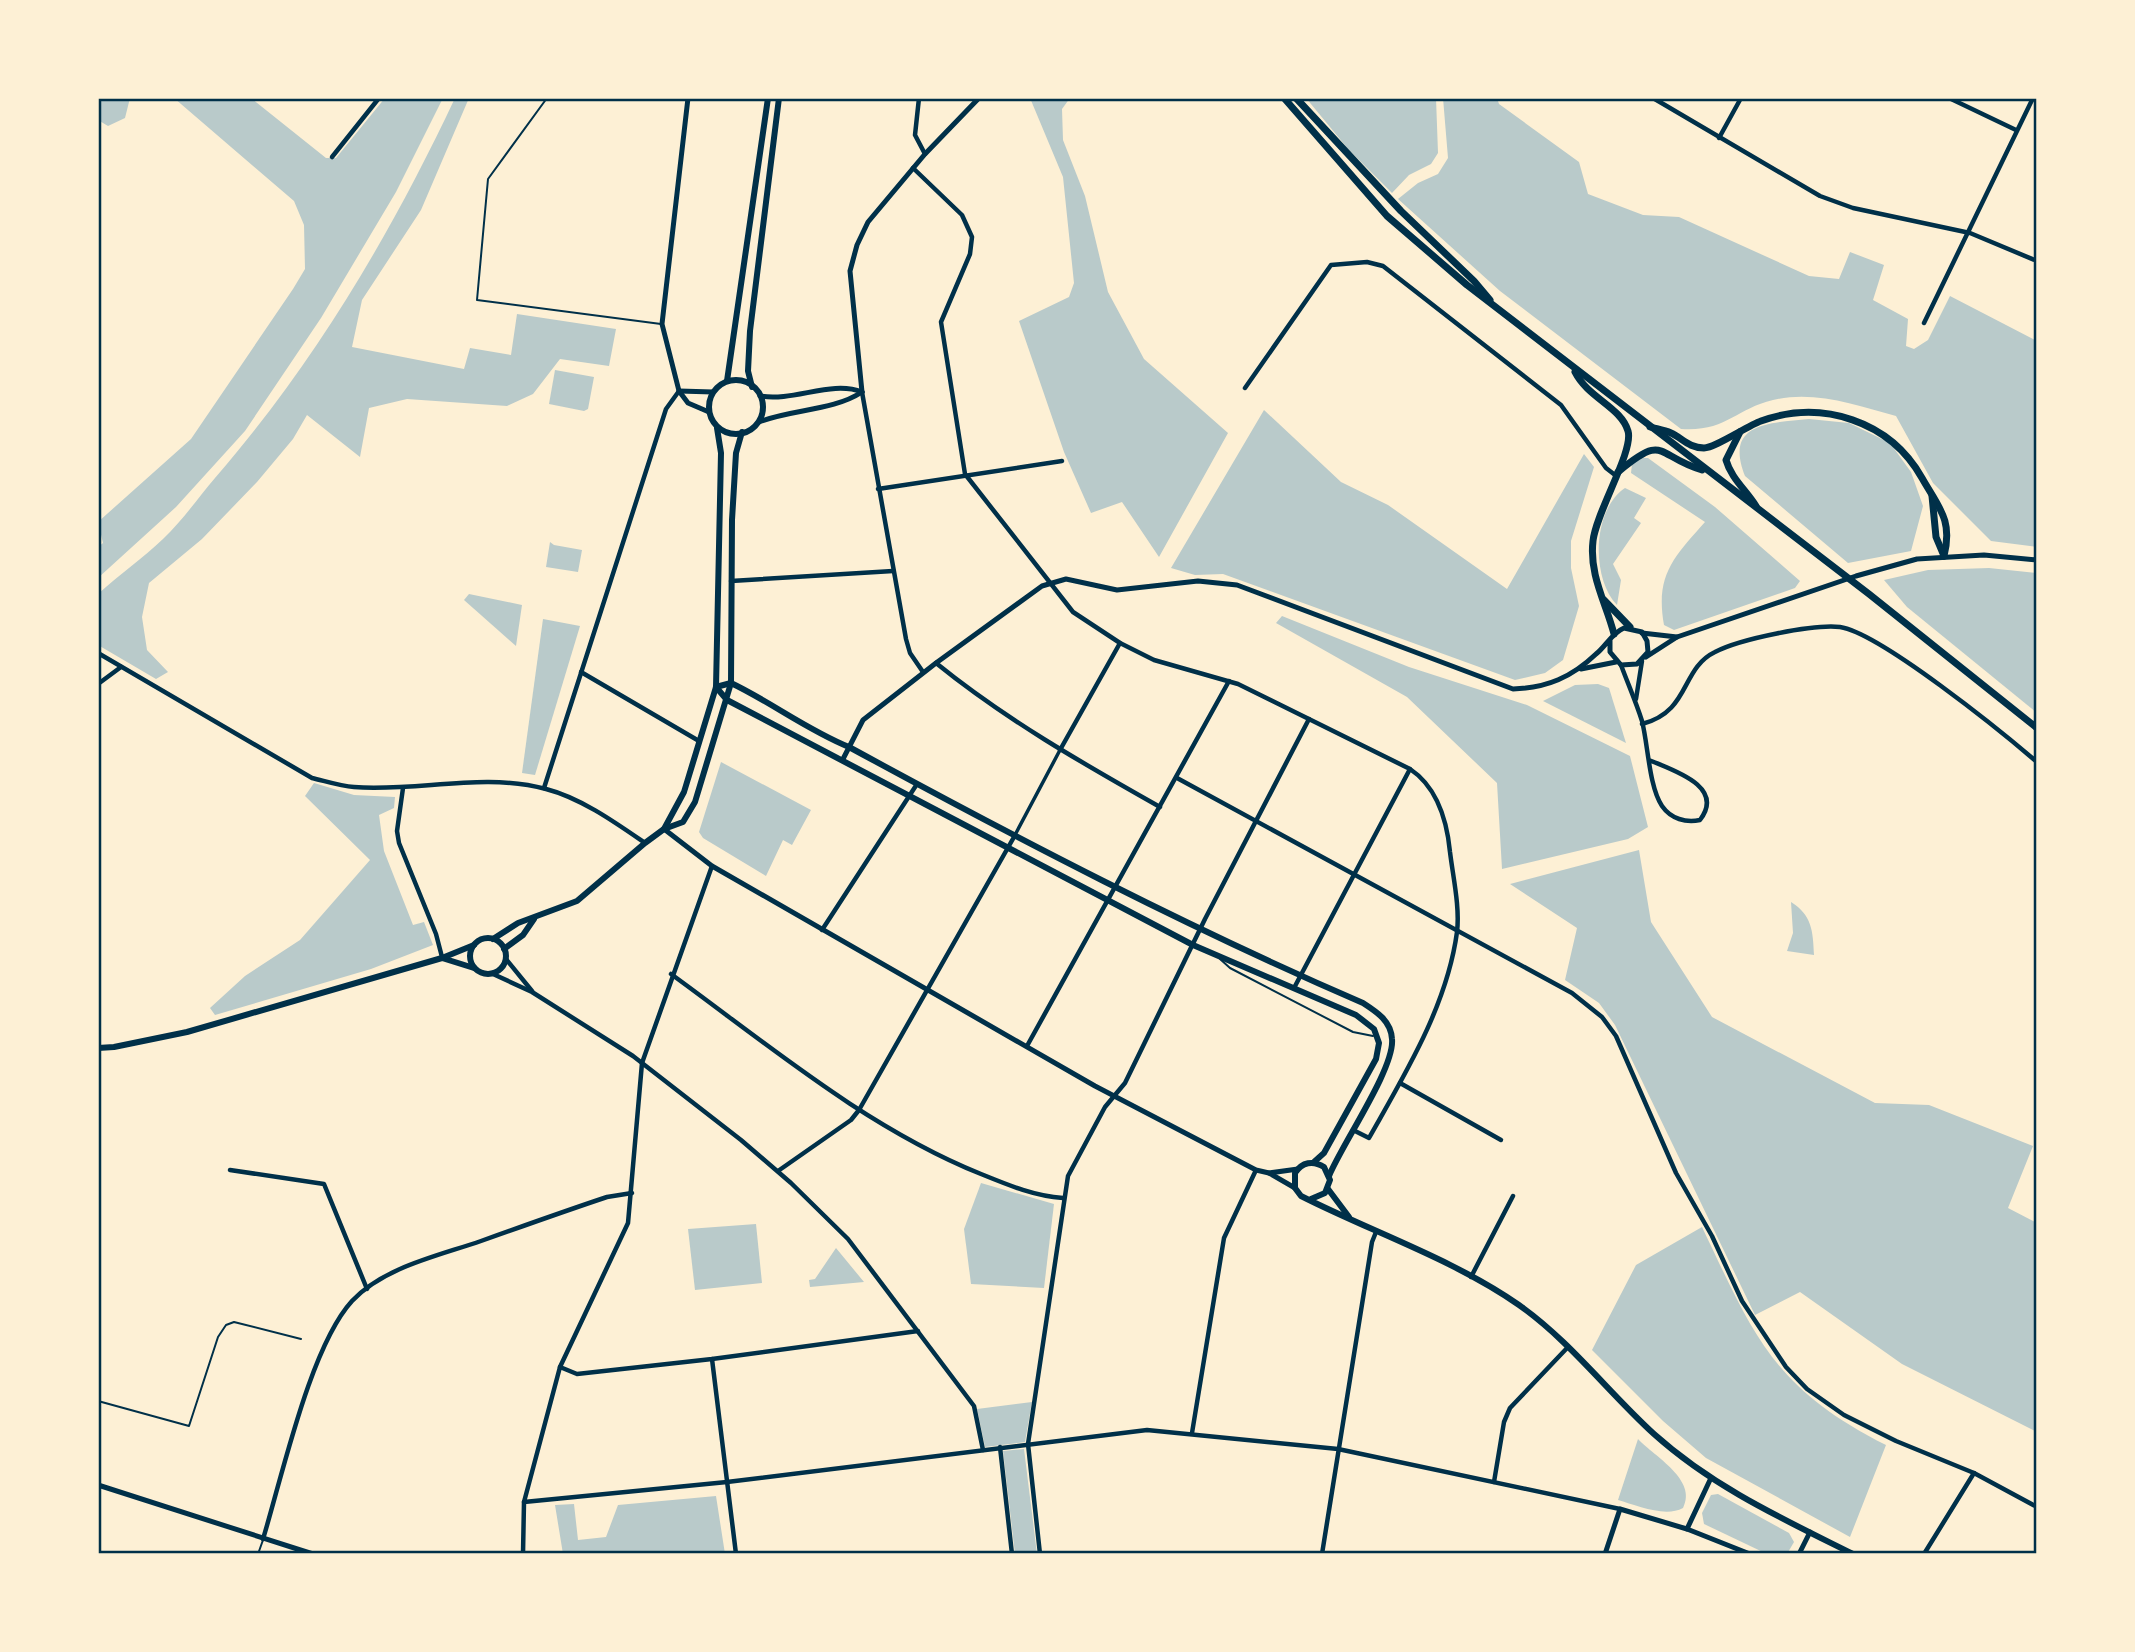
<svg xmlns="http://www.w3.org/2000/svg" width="2135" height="1652" font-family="Figtree,sans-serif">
  <rect width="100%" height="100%" fill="#fdf0d5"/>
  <g fill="#b9caca">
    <polygon points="100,98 130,98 125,118 108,126 98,120"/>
    <polygon points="174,98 251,98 326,158 336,158 385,98 443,98 396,192 321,318 245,431 176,507 98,578 98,547 103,543 98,522 191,439 293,289 305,269 304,225 294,201"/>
    <path d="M455 98H469L421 210 362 300 352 347 464 369 470 348 511 355 517 314 616 329 609 366 560 359 533 394 507 406 407 399 369 408 360 457 307 415 293 439 257 482 202 539 149 583 142 617 147 650 168 672 156 679 98 645V594C119 575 143 558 163 539 182 521 198 498 215 478 314 364 391 234 455 98Z"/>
    <polygon points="1030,98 1070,98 1062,109 1063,140 1085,196 1108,292 1144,359 1228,433 1159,557 1122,502 1091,513 1064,452 1019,321 1069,297 1074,283 1063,177"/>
    <polygon points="1306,98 1436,98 1438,153 1431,164 1409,175 1392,193 1349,150"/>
    <path d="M1443 98H1497L1499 104 1579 162 1588 194 1643 215 1679 217 1809 276 1839 279 1850 252 1884 265 1873 300 1908 319 1906 346 1914 349 1928 340 1950 296 2037 341V547L1991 541 1933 483 1896 416C1856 405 1814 390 1773 400 1735 409 1726 432 1681 429L1500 291 1398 199 1418 183 1438 174 1448 158Z"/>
    <polygon points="555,370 594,377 588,409 584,411 549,404"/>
    <polygon points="1264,410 1341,482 1388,505 1507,589 1584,454 1594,467 1571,541 1571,568 1579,606 1563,660 1545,673 1515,680 1223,574 1195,575 1171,568"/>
    <path d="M1809 419 1849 423 1890 443 1911 472 1923 506 1911 551 1848 563 1745 476C1724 423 1768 423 1809 419Z"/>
    <path d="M1643 458H1648L1715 507 1800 581 1795 588 1674 630 1664 625C1655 575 1674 557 1705 522L1631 473 1632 464Z"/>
    <path d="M1625 488 1646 498 1634 518 1641 523 1613 564 1621 580 1617 605C1591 578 1592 510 1625 488Z"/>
    <polygon points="550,542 554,545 582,550 578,572 546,567"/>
    <polygon points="1989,568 2037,573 2037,713 1907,607 1884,580 1928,570"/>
    <polygon points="469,594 522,605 516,646 464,600"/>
    <polygon points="1282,616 1409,667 1527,705 1630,756 1648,827 1628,839 1502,869 1497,783 1407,697 1276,623"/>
    <polygon points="543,619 580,626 535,775 522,773"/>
    <polygon points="1598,684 1609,688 1626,743 1543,701 1575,685"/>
    <polygon points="721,762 811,810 792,845 783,840 766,876 703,838 699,832"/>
    <polygon points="314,783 354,795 395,797 394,808 379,815 384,851 413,925 424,922 433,945 371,969 215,1015 210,1008 245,976 300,940 370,860 305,796"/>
    <polygon points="1639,850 1651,922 1712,1017 1875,1103 1929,1105 2033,1146 2008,1208 2037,1223 2037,1432 1902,1364 1800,1292 1755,1315 1615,1025 1599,1003 1565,980 1577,928 1510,884"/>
    <path d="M1791 902C1812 915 1813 931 1814 955L1787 951 1793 933Z"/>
    <polygon points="981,1183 1054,1204 1044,1288 971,1284 964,1229"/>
    <polygon points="756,1224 762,1283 695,1290 688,1229"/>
    <path d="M1702 1227C1754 1336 1773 1388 1886 1445L1850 1537 1706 1458 1663 1421 1592 1350 1636 1265Z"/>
    <polygon points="836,1248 864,1282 810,1287 809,1280 815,1279"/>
    <polygon points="1032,1402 1025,1442 985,1447 977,1409"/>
    <path d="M1638 1439C1655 1457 1698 1480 1683 1508 1665 1518 1636 1505 1618 1500Z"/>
    <polygon points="1024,1449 1037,1554 1015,1554 1003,1451"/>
    <polygon points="1718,1494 1789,1533 1794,1542 1787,1554 1767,1554 1704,1524 1702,1513 1711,1495"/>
    <polygon points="716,1496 725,1554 563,1554 555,1505 574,1504 578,1540 606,1537 618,1505"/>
  </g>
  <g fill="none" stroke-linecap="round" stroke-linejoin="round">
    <g stroke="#003049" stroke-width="2">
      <polyline points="547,98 488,179 477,300 661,324"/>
      <polyline points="1220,959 1230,968 1353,1032 1373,1036"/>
      <polyline points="98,1401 189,1426 218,1337 226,1325 234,1322 301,1339"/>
      <polyline points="258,1554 263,1540"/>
    </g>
    <polyline stroke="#003049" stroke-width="3.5" points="1015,835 1060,750"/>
    <g stroke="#003049" stroke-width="4.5">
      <polyline points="919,98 915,135 925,154"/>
      <polyline points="1653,98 1820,196 1853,208 1970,233 2037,261"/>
      <polyline points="1949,98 2016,130"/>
      <polyline points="1719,138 1741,98"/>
      <polyline points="332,157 379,98"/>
      <path d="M913 168 962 215 972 237 970 254 941 322 965 474 1073 612 1120 643 1154 660 1238 684 1410 769C1437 787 1447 821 1450 852 1453 877 1460 907 1457 932 1447 1006 1405 1074 1369 1138L1353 1130"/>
      <polyline points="1924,323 2033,98"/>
      <polyline points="1245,388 1331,265 1367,262 1383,266 1561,405 1606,468 1615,475"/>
      <polyline points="862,392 906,639 910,653 923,672"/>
      <polyline points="878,489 1062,461"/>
      <polyline points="731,581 893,571"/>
      <path d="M98 653 312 778C325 781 340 786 354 787 418 792 482 772 546 789 581 798 616 823 645 843"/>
      <path d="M936 663C1005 719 1082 763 1160 807"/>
      <path d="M1621 665C1628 684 1636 702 1642 721 1648 744 1649 787 1662 806 1671 819 1686 823 1700 820 1726 786 1672 770 1649 760"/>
      <polyline points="581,672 699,741"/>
      <polyline points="98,684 121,667"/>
      <polyline points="1636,699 1642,661"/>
      <path d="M1642 724C1691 711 1680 669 1715 652 1740 639 1813 624 1840 627 1880 633 2002 732 2037 762"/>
      <polyline points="1060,750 1120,643"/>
      <polyline points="1177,778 1572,993 1602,1017 1616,1036 1676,1173 1712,1236 1742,1301 1786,1367 1807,1389 1844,1415 1896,1441 1974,1473 2037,1507"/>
      <polyline points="403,788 397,831 399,843 436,934 442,957"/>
      <polyline points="544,788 666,409 679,391"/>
      <polyline points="822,930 917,784"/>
      <polyline points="506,959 532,991"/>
      <polyline points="493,974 532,992 633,1056 741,1140 791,1183 848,1239 974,1406 983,1450"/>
      <path d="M671 974C770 1046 867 1128 981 1174 1008 1185 1034 1196 1063 1198"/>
      <polyline points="1294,988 1410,769"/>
      <polyline points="1027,1046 1229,681"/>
      <polyline points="1400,1083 1501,1140"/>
      <polyline points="230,1170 324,1184 367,1289"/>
      <polyline points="778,1171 851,1120 859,1110 1014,837"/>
      <polyline points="1471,1277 1513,1196"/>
      <polyline points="712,1359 736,1554"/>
      <polyline points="560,1367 577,1374 712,1359 918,1331"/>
      <polyline points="1192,1433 1224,1238 1256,1170"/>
      <polyline points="1000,1447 1012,1554"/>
      <polyline points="1494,1482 1504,1422 1510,1408 1568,1347"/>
      <polyline points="524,1502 727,1482 1147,1430 1338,1449 1620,1509"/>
      <path d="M263 1539C282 1477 310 1347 352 1301 384 1267 438 1256 481 1241 523 1226 565 1211 607 1197L632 1193"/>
      <polyline points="523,1554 524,1502 560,1367 628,1223 642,1063 712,866"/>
      <polyline points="1040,1554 1028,1444 1068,1176 1105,1107 1125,1083 1205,919 1309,719"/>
      <polyline points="1322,1554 1372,1242 1376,1232"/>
      <polyline points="1924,1554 1974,1473"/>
    </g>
    <g stroke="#003049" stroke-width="5">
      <polyline points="688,98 662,324 679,391 688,403 709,412"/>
      <polyline points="679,391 713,392"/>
      <polyline points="862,392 850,271 857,245 868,222 925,154 979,98"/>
      <path d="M760 396C794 402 831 380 862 392"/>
      <path d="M759 422C792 409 833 411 862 392"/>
      <polyline points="1642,633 1677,637"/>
      <polyline points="1646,657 1677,637 1856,576 1917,559 1984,555 2037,560"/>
      <polyline points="1581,669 1616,662"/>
      <path d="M843 759 863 720 936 663 1042 586 1066 579 1117 590 1198 581 1237 585 1513 689C1547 688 1572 677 1596 654 1606 646 1612 633 1624 628L1642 632 1647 641 1648 652 1637 664 1621 665 1610 652V640"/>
      <polyline points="664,829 712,866 1095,1086 1256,1170 1269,1173 1298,1169"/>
      <polyline points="1269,1173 1295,1188"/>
      <polyline points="98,1485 313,1554"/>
      <polyline points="1687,1529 1710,1480"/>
      <polyline points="1605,1554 1620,1509 1687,1529 1750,1554"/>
      <polyline points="1799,1554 1810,1532"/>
    </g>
    <g stroke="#003049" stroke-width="6">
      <circle cx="736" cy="407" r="27"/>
      <polyline points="727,381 768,98"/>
      <polyline points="752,387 748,371 750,331 779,98"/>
      <path d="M716 687 731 683C771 702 807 730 849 747 1018 839 1187 927 1363 1003 1377 1012 1391 1021 1392 1039 1395 1068 1342 1144 1329 1176"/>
      <polyline points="716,687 727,700 1193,945 1356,1015 1374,1029 1379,1043 1376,1059 1324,1153 1314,1162"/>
      <polyline points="664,829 684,792 716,687 721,453 717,428"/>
      <circle cx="488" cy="956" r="18"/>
      <polyline points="493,939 518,923 577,901 645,843 664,829 683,822 695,802 731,683 732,520 736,453 742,432"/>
      <polyline points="504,949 523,935 534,919"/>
      <polyline points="442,958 474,968"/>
      <polyline points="98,1048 114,1047 187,1032 442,958 474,945"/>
      <polyline points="1328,1189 1349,1217"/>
      <path d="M1311 1199 1325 1193 1330 1180 1324 1167C1313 1160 1302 1162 1295 1173V1188L1301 1196C1372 1232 1453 1259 1519 1305 1570 1341 1608 1392 1654 1434 1713 1487 1783 1519 1853 1554"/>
    </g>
    <g stroke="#003049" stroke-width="7">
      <polyline points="1284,98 1387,216 1467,285 1869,594 2037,728"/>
      <polyline points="1296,98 1401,211 1474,281 1490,300"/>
      <path d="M1575 372C1588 398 1621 407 1628 431 1634 451 1596 512 1593 541 1589 575 1606 603 1614 634"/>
      <path d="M1650 427C1657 429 1664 430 1671 433 1682 438 1689 448 1704 448 1715 448 1747 426 1761 421 1822 399 1890 421 1922 478 1939 508 1953 520 1944 556"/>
      <path d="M1740 432 1726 460C1731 478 1746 490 1756 506"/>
      <path d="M1618 472C1666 432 1655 456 1702 470"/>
      <polyline points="1932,496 1936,537 1944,556"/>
      <polyline points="1604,600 1630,627"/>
    </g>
  </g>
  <rect width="2135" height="1652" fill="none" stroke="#fdf0d5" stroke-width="200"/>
  <rect x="100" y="100" width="1935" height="1452" fill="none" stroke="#003049" stroke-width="2.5"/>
</svg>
